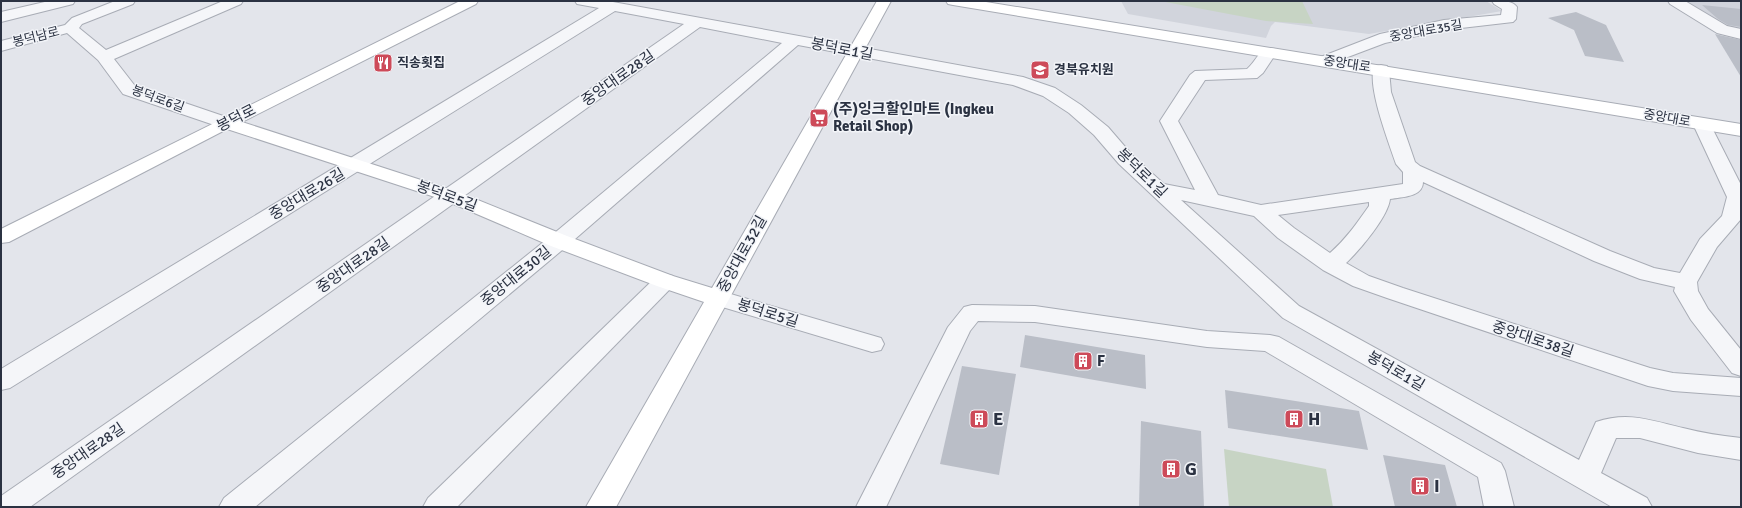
<svg xmlns="http://www.w3.org/2000/svg" width="1742" height="508" font-family="Signika,'Noto Sans KR',sans-serif">
  <rect width="100%" height="100%" fill="#e3e5eb"/>
  <g fill="#d1d4dc">
    <polygon points="1121,1 1486,1 1502,11 1369,34 1275,22 1271,26 1266,38 1128,14"/>
    <polygon points="1686,1 1741,1 1741,30 1734,29 1711,18"/>
  </g>
  <g fill="#c7d4c4">
    <polygon points="1160,1 1302,1 1313,24 1266,21"/>
    <polygon points="1224,449 1326,469 1333,507 1229,507"/>
  </g>
  <g fill="#babec7">
    <polygon points="1702,5 1741,9 1741,27 1728,25 1718,19"/>
    <polygon points="1576,12 1606,25 1624,62 1585,56 1574,30 1548,18"/>
    <polygon points="1715,34 1741,40 1741,77"/>
    <polygon points="1025,335 1145,355 1146,389 1020,367"/>
    <polygon points="962,366 1016,374 999,475 940,464"/>
    <polygon points="1225,390 1359,411 1368,450 1228,428"/>
    <polygon points="1141,421 1201,431 1204,507 1139,507"/>
    <polygon points="1383,455 1445,465 1457,507 1395,507"/>
  </g>
  <g fill="none" stroke-linecap="round" stroke-linejoin="round">
    <g stroke="#a8acb5" stroke-width="2">
      <g id="street">
        <polygon points="49,1 75,1 73,4 1,22 1,12"/>
        <polygon points="115,1 135,1 133,4 82,24 79,28 106,50 223,1 243,1 241,4 114,59 135,86 232,119 235,123 232,127 226,128 220,127 123,94 98,60 67,33 1,51 1,41 65,25 72,18"/>
        <path d="M575 1 613 2 1023 77 1055 88 1081 105 1108 127 1133 156 1164 184 1195 190 1160 121 1190 75 1195 71 1247 69C1257 61 1260 45 1275 49L1277 52 1263 73 1257 78 1205 80 1178 121 1218 195 1261 205 1403 184V172L1396 164C1390 146 1365 82 1375 66L1381 65 1387 66 1389 70 1391 92 1415 162 1420 166 1610 251 1654 268 1680 273 1700 239 1722 216 1727 197 1693 124 1696 120 1702 119 1708 120 1741 185V219L1717 247 1697 282 1698 291 1708 309 1741 350V376L1732 373 1691 320 1674 291 1675 287 1640 279 1594 261 1423 182C1423 197 1402 197 1390 199 1388 217 1359 251 1346 263L1369 276 1403 288 1650 368 1673 373 1741 378V396L1673 391 1648 386 1387 298 1353 286 1323 270 1278 238 1254 216 1181 200 1299 306 1579 460 1596 422C1629 411 1652 421 1683 428 1703 433 1722 436 1741 438V460L1698 453 1640 438H1616L1601 473 1647 498 1652 507H1612L1283 318 1119 164 1094 135 1069 113 1043 96 1013 85 798 45 567 246 255 507H219L224 498 551 236 782 43 700 27 30 507H1V496L684 24 615 11 10 388 1 390V369L599 8 577 4ZM1369 202V206C1357 223 1346 239 1330 253L1294 228 1278 215Z"/>
        <path d="M1492 1C1501 1 1512 0 1517 7L1516 19 1513 22 1444 30 1385 43 1324 66 1318 64 1316 61 1318 58 1380 34 1444 20 1501 15 1502 9 1494 4Z"/>
        <polygon points="1668,1 1685,1 1727,26 1741,29 1741,39 1717,33 1670,4"/>
        <polygon points="665,274 673,276 676,281 673,286 457,507 423,507 428,498 657,276"/>
        <polygon points="717,290 881,338 884,344 881,350 872,352 709,303 705,298 709,293"/>
        <polygon points="972,305 1035,306 1207,331 1270,335 1279,337 1501,463 1505,471 1514,507 1484,507 1478,477 1265,351 1207,347 1035,322 978,321 970,331 886,507 856,507 948,327 964,307"/>
      </g>
    </g>
    <g stroke="#a8acb5" stroke-width="2">
      <g id="secondary">
        <polygon points="460,1 478,1 476,4 242,122 458,192 567,236 673,276 712,288 877,1 891,1 616,507 586,507 704,302 657,286 551,246 444,200 227,129 9,242 1,243 1,229"/>
        <polygon points="946,1 980,1 1741,124 1741,136 953,5 948,4"/>
      </g>
    </g>
    <use href="#street" fill="#f5f6f9" fill-rule="evenodd"/>
    <use href="#secondary" fill="#fff" fill-rule="evenodd"/>
  </g>
  <defs>
    <g id="restaurant-square" transform="scale(1)"><rect x="-9" y="-9" width="18" height="18" rx="4" fill="#cd4a59" stroke="#f2f4f8"/><path d="M-5-6h1v4h1v-4h1v4h1v-4h1v5L-1.5 .5V6h-2V.5L-5-1ZM5-6V6H3V1.5H1.5Q1.5-4 5-6Z" fill="#fff"/></g>
    <g id="school-square" transform="scale(1)"><rect x="-9" y="-9" width="18" height="18" rx="4" fill="#cd4a59" stroke="#f2f4f8"/><path d="M0-5L7-2L0 1L-7-2ZM-4 1L0 2.5L4 1V4Q0 6-4 4Z" fill="#fff"/></g>
    <g id="supermarket-square" transform="scale(1)"><rect x="-9" y="-9" width="18" height="18" rx="4" fill="#cd4a59" stroke="#f2f4f8"/><path d="M-6-5.5h2.5l.6 2H6L4.5 2H-2.5L-4.4-4H-6ZM-1.5 3.2a1.3 1.3 0 1 0 .1 0ZM3 3.2a1.3 1.3 0 1 0 .1 0Z" fill="#fff"/></g>
    <g id="building-square" transform="scale(1)"><rect x="-9" y="-9" width="18" height="18" rx="4" fill="#cd4a59" stroke="#f2f4f8"/><path d="M-4-6H4V6H1V3H-1V6H-4ZM-2.5-4.3h1.7v1.8h-1.7ZM.8-4.3h1.7v1.8H.8ZM-2.5-1h1.7V.8h-1.7ZM.8-1h1.7V.8H.8Z" fill="#fff"/></g>
  </defs>
  <g fill-rule="evenodd">
    <use href="#restaurant-square" x="383" y="63"/>
    <use href="#school-square" x="1040" y="70"/>
    <use href="#supermarket-square" x="819" y="118"/>
    <use href="#building-square" x="1083" y="361"/>
    <use href="#building-square" x="979" y="419"/>
    <use href="#building-square" x="1294" y="419"/>
    <use href="#building-square" x="1171" y="469"/>
    <use href="#building-square" x="1420" y="486"/>
  </g>
  <g text-anchor="middle" dominant-baseline="central" stroke-width="3" stroke-linejoin="round" paint-order="stroke">
    <g font-size="13" fill="#2b3242" stroke="#f2f4f8">
      <text transform="translate(1426 31) rotate(-10)">중앙대로35길</text>
      <text transform="translate(36 37) rotate(-14)">봉덕남로</text>
      <text transform="translate(1347 64) rotate(9)">중앙대로</text>
      <text transform="translate(158 99) rotate(20)">봉덕로6길</text>
      <text transform="translate(1667 118) rotate(10)">중앙대로</text>
    </g>
    <g font-size="13" font-weight="bold" fill="#2b3242" stroke="#f2f4f8" text-anchor="start">
      <text x="397" y="63">직송횟집</text>
      <text x="1054" y="70">경북유치원</text>
    </g>
    <g font-size="15" fill="#2b3242" stroke="#f2f4f8">
      <text transform="translate(842 49) rotate(11)">봉덕로1길</text>
      <text transform="translate(618 78) rotate(-35)">중앙대로28길</text>
      <text transform="translate(236 118) rotate(-27)">봉덕로</text>
      <text transform="translate(1142 173) rotate(44)">봉덕로1길</text>
      <text transform="translate(307 194) rotate(-31)">중앙대로26길</text>
      <text transform="translate(447 196) rotate(20)">봉덕로5길</text>
      <text transform="translate(742 254) rotate(-61)">중앙대로32길</text>
      <text transform="translate(353 265) rotate(-35)">중앙대로28길</text>
      <text transform="translate(516 276) rotate(-39)">중앙대로30길</text>
      <text transform="translate(768 313) rotate(17)">봉덕로5길</text>
      <text transform="translate(1533 339) rotate(18)">중앙대로38길</text>
      <text transform="translate(1396 371) rotate(30)">봉덕로1길</text>
      <text transform="translate(88 451) rotate(-35)">중앙대로28길</text>
    </g>
    <g font-size="15" font-weight="bold" fill="#2b3242" stroke="#f2f4f8" text-anchor="start">
      <text x="833" y="109">(주)잉크할인마트 (Ingkeu<tspan x="833" dy="17">Retail Shop)</tspan></text>
      <text x="1097" y="361">F</text>
    </g>
    <g font-size="18" font-weight="bold" fill="#2b3242" stroke="#f2f4f8" text-anchor="start">
      <text x="993" y="419">E</text>
      <text x="1308" y="419">H</text>
      <text x="1185" y="469">G</text>
      <text x="1434" y="486">I</text>
    </g>
  </g>
  <rect width="1742" height="508" fill="none" stroke="#2b3242" stroke-width="4"/>
</svg>
